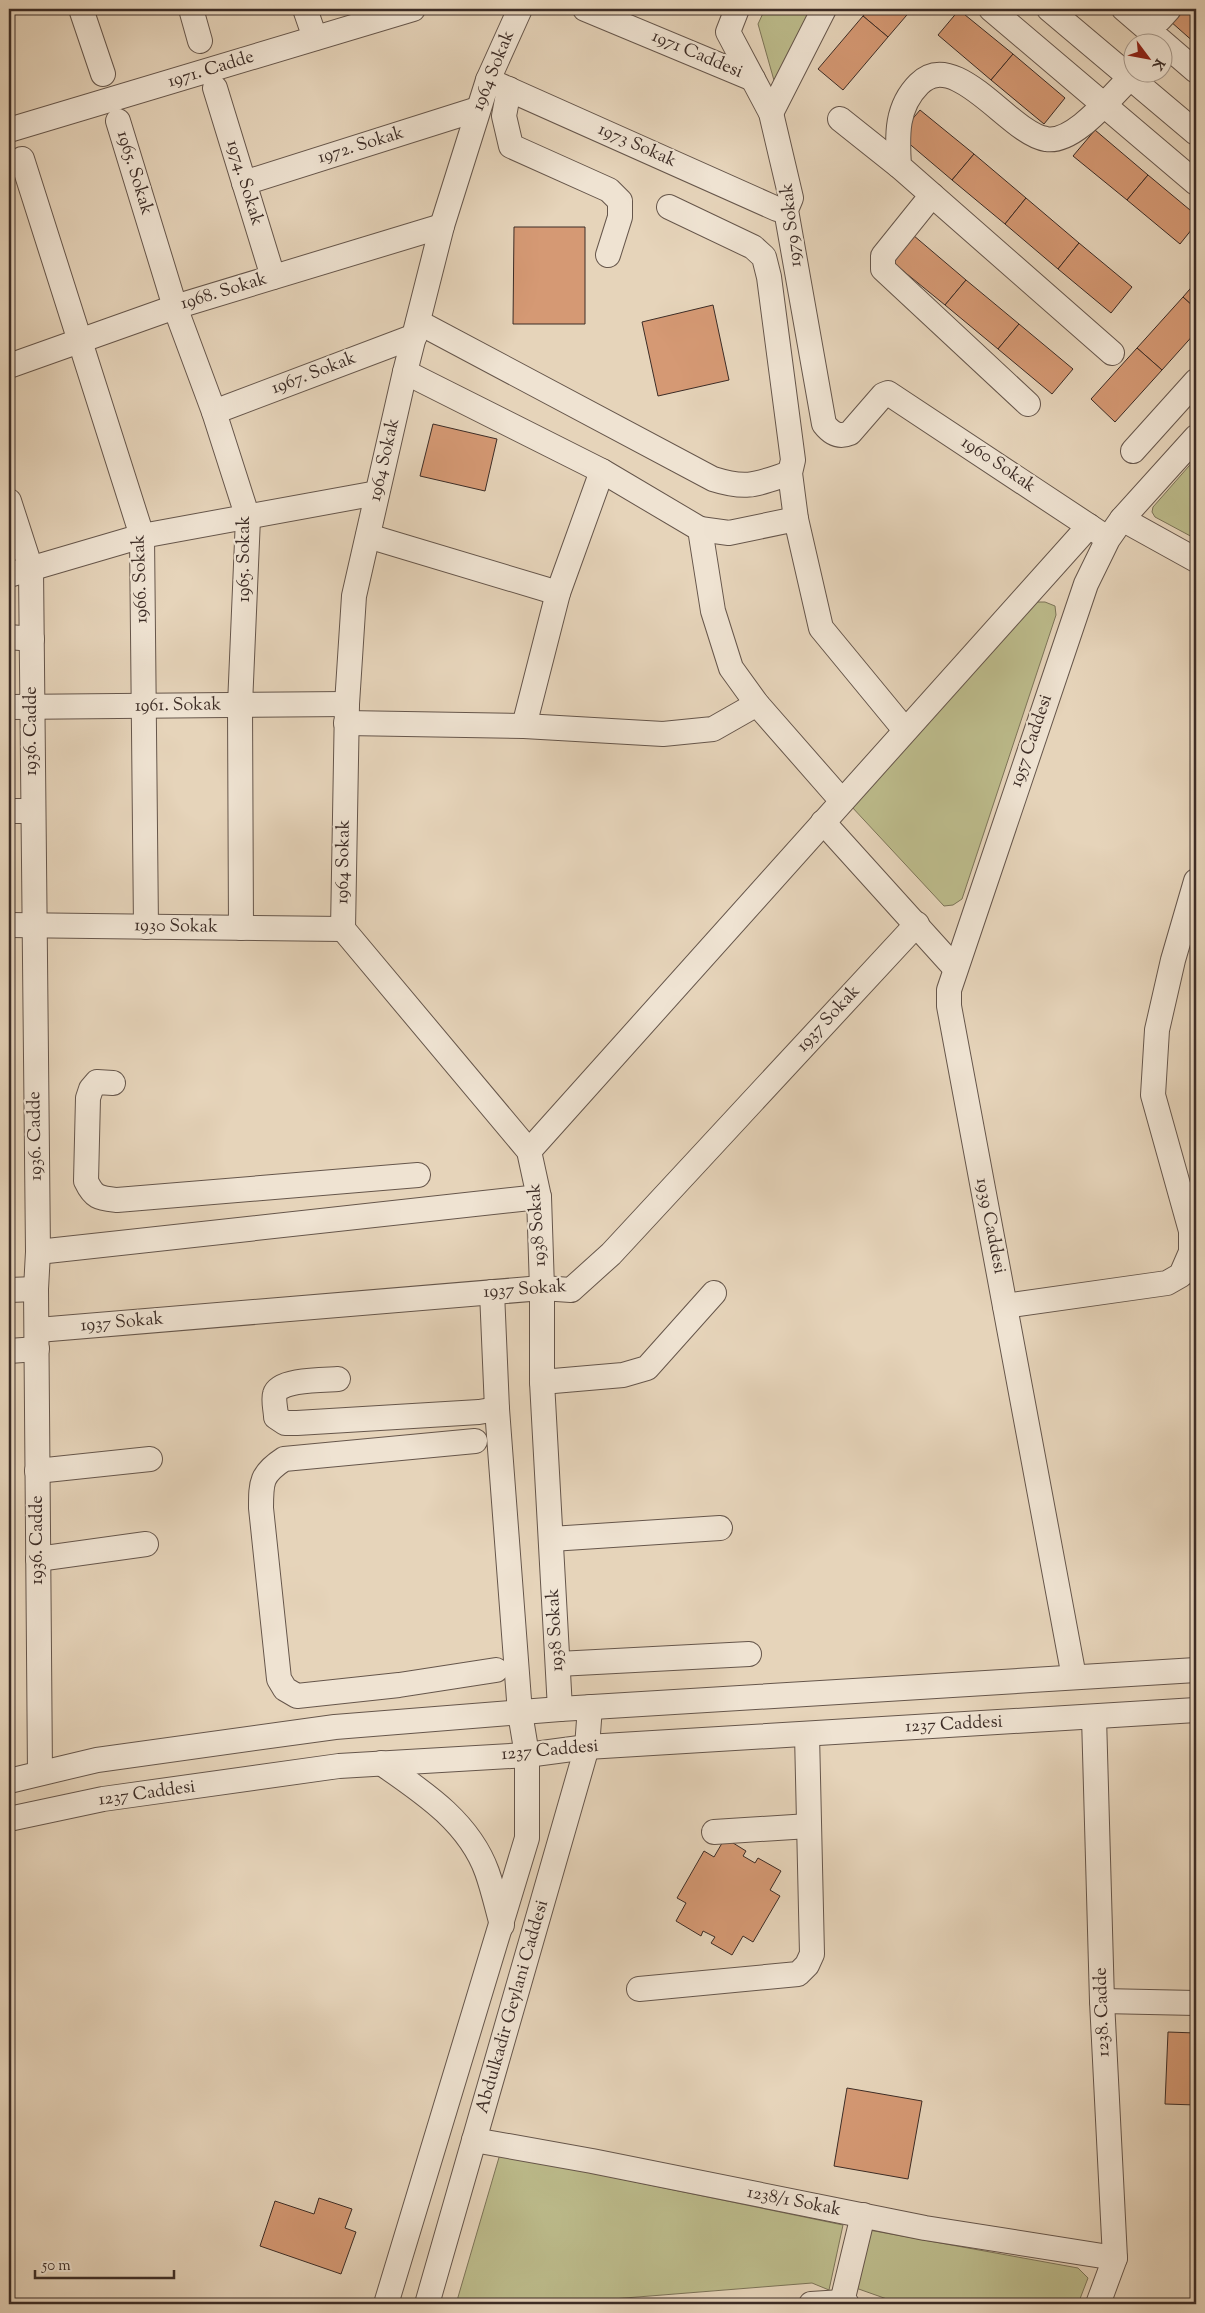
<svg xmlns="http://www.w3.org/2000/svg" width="1205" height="2313" font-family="'Sorts Mill Goudy',serif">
  <rect width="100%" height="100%" fill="#e6d4ba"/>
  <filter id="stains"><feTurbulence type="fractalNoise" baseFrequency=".004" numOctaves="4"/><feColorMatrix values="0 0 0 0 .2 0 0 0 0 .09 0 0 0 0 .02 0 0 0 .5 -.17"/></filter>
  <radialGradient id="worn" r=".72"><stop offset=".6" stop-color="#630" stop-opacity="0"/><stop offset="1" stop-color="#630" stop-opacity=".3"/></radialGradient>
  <g fill="#bcbb8b" stroke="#7c7458">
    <polygon points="765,9 825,9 779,98 758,24"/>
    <polygon points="1196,458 1196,539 1155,517 1152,512 1153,507"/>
    <polygon points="1033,602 1045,602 1055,606 1056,615 962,899 953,905 944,906 851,806"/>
    <polygon points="500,2154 843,2225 829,2290 812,2283 550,2304 456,2304"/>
    <polygon points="869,2230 1078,2268 1088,2278 1078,2304 901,2304 853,2287"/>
  </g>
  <g fill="#d59974" stroke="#3c2c26">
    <polygon points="869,9 912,9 888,37 863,16"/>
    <polygon points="1181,9 1196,9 1196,44 1170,21"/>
    <polygon points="959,10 1013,54 991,80 938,35"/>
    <polygon points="863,16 888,37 843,90 818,69"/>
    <polygon points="1013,54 1065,98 1044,124 991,80"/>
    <polygon points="920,110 974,154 952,180 899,135"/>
    <polygon points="1095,130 1148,175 1127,200 1073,156"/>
    <polygon points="974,154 1026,198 1005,224 952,180"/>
    <polygon points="1148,175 1196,215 1196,224 1180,244 1127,200"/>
    <polygon points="1026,198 1079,243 1058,269 1005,224"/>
    <polygon points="514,227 585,227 585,324 513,324"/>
    <polygon points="913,235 966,280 945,305 891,261"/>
    <polygon points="1079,243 1132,287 1111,313 1058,269"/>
    <polygon points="966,280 1019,324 998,349 945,305"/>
    <polygon points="1196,282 1196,309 1183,297"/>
    <polygon points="1183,297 1196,309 1196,332 1162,370 1137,348"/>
    <polygon points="713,305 729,380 658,396 642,322"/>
    <polygon points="1019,324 1073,369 1052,394 998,349"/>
    <polygon points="1137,348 1162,370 1115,422 1091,399"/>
    <polygon points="433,424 497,439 485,491 420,476"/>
    <polygon points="725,1838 746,1851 743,1856 755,1863 758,1858 781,1871 770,1890 780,1896 753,1942 743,1936 732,1955 711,1943 715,1937 703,1931 701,1936 676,1921 686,1903 677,1898 704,1851 714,1857"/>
    <polygon points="1168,2032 1196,2033 1196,2105 1165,2104"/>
    <polygon points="847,2088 922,2101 908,2179 834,2166"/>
    <polygon points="319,2198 352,2209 345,2228 356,2232 341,2274 260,2246 275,2201 314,2214"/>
  </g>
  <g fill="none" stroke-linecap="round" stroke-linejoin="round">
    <g stroke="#66564b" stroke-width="26">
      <g id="minor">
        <polyline points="81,9 103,74"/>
        <polyline points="191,9 200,41"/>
        <polyline points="305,9 315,38"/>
        <polyline points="585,9 753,79"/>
        <path d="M737 9 728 32 771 113 791 198 786 210 824 424C831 433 838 438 850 433L883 395 888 393 1101 534"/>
        <polyline points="991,9 1196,183"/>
        <polyline points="1049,9 1196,133"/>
        <polyline points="1124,9 1196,71"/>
        <polyline points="1160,19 1169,9"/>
        <polyline points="488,80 777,209 786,210"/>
        <polyline points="215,88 273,277"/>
        <polyline points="509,89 504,116 511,146 609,190 620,201 620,217 608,255"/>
        <polyline points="771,113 824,9"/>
        <polyline points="840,119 899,166"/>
        <polyline points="118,121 175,307 214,412 248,518 240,705 241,928"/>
        <polyline points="9,130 413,9"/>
        <polyline points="22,159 142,536 146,927"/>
        <polyline points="244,183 478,109"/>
        <polyline points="932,195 883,256 883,269 1028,404"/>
        <polyline points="669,207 753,247 764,257 769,277 793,460 790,473 796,519"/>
        <path d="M418 322 713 479C748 490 757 484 790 473"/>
        <path d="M1112 353 899 166C897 135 896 107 919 84 956 47 1010 134 1046 139 1074 144 1111 96 1130 78"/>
        <polyline points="9,366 175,307 442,226"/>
        <polyline points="405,372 602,471 558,593 524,726"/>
        <polyline points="214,412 415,336"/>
        <polyline points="1133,451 1196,381"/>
        <polyline points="602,471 700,529 713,611 731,668 757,704 842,801"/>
        <polyline points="9,501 31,569 38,1252 36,1289 40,1773"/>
        <polyline points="1122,519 1196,560"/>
        <polyline points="700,529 729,533 796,519 821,628 905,730"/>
        <polyline points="368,536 558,593"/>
        <polyline points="9,575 142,536 377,493"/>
        <polyline points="9,637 32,639"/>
        <polyline points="9,707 347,704"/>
        <polyline points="346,723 524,726 663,734 713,729 757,704"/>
        <polyline points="9,811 33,811"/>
        <polyline points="823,822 955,968"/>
        <polyline points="9,925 343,929"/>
        <polyline points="343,929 347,704 354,596 405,372 442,226 488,80 520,9"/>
        <polyline points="343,929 529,1151 539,1197 542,1288 542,1382 560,1709"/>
        <path d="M113 1083 97 1082 91 1089 88 1098 86 1181C94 1198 99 1198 117 1200L418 1175"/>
        <polyline points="529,1151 1089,526"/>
        <polyline points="38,1252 539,1197"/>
        <polyline points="9,1290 36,1289"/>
        <polyline points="1005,1306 1167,1283 1181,1275 1191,1252 1191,1231 1153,1095 1157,1030 1173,960 1196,881"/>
        <polyline points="38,1330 542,1288 571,1290 611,1254 917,924"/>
        <polyline points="9,1351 37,1349"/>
        <path d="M338 1379C325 1380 279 1379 275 1394 273 1400 276 1411 276 1417L285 1423H297L479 1412 497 1409"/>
        <polyline points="542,1382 623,1375 647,1368 714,1293"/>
        <path d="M475 1441 284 1459C261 1474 261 1482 261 1508L279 1679 285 1689 297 1696 399 1685 496 1670"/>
        <polyline points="37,1471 150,1459"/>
        <polyline points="551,1539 720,1528"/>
        <polyline points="38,1559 146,1544"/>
        <polyline points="558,1664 749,1654"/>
        <polyline points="1074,1677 949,1006 949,990 1086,584 1108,539 1122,519 1196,437"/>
        <polyline points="1094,1717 1102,2001 1115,2258 1098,2304"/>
        <path d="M381 1763C423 1792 469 1822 487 1872 493 1889 497 1907 502 1925"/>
        <polyline points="9,1781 97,1760 335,1727 560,1709 1196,1670"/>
        <polyline points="9,1819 103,1799 339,1766 527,1755 587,1747 1196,1710"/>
        <polyline points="714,1832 809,1826"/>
        <polyline points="639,1989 798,1974 807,1965 812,1954 807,1734"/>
        <polyline points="1102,2001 1196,2003"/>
        <polyline points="474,2140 592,2161 925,2228 1115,2258"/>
        <polyline points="842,2302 863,2215"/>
        <polyline points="386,2304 527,1838 527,1755 520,1713 497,1409 492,1292"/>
        <polyline points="427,2304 587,1747 590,1707"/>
        <polyline points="811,2304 842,2302 847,2304"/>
      </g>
    </g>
    <use href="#minor" stroke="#efe3d2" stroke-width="24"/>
  </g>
  <g text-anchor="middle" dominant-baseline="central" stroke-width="4.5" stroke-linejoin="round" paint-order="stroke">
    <g font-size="18" fill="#3c2c26" stroke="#efe3d2">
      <text transform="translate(697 55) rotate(23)">1971 Caddesi</text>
      <text transform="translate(211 70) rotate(-17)">1971. Cadde</text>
      <text transform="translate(494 71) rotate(-68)">1964 Sokak</text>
      <text transform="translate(361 146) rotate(-17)">1972. Sokak</text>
      <text transform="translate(637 146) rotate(24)">1973 Sokak</text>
      <text transform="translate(134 173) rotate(73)">1965. Sokak</text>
      <text transform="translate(244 183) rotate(73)">1974. Sokak</text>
      <text transform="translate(792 225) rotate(-96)">1979 Sokak</text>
      <text transform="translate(224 292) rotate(-17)">1968. Sokak</text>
      <text transform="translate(314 374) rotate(-21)">1967. Sokak</text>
      <text transform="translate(385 460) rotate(-77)">1964 Sokak</text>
      <text transform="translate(998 465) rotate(34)">1960 Sokak</text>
      <text transform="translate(245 559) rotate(-90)">1965. Sokak</text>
      <text transform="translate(141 579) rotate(-92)">1966. Sokak</text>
      <text transform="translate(178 706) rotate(-1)">1961. Sokak</text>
      <text transform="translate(32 731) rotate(-90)">1936. Cadde</text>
      <text transform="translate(1032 741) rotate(-71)">1957 Caddesi</text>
      <text transform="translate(344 862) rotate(-89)">1964 Sokak</text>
      <text transform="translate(176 927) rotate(1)">1930 Sokak</text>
      <text transform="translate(829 1019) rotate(-47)">1937 Sokak</text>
      <text transform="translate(36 1136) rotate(-91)">1936. Cadde</text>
      <text transform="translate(538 1225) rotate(-94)">1938 Sokak</text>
      <text transform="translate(990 1226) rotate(79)">1939 Caddesi</text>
      <text transform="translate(525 1290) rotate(-4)">1937 Sokak</text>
      <text transform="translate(122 1323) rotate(-5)">1937 Sokak</text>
      <text transform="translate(38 1540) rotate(-90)">1936. Cadde</text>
      <text transform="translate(556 1630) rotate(-93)">1938 Sokak</text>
      <text transform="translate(954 1725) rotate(-3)">1237 Caddesi</text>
      <text transform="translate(550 1751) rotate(-5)">1237 Caddesi</text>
      <text transform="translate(147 1794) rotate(-8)">1237 Caddesi</text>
      <text transform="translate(513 2007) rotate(-74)">Abdulkadir Geylani Caddesi</text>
      <text transform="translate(1103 2012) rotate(-92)">1238. Cadde</text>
      <text transform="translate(794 2202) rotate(11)">1238/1 Sokak</text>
    </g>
  </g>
  <rect width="1205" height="2313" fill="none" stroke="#e6d4ba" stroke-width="30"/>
  <rect x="10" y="10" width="1185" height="2293" fill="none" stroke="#3c2c26" stroke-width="2.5"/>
  <rect x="15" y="15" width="1175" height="2283" fill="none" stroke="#3c2c26"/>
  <g transform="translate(1148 58) rotate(122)"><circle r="24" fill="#efe3d2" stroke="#a79a8d"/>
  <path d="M0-4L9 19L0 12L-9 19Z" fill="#8f2418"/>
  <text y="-8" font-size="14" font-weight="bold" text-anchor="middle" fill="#3c2c26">K</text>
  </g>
  <path d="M35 2270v8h139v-8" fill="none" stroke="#3c2c26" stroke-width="2.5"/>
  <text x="42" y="2270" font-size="15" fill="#3c2c26" stroke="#efe3d2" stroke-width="4" paint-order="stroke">50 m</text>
  <rect width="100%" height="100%" filter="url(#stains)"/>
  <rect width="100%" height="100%" fill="url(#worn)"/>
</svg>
